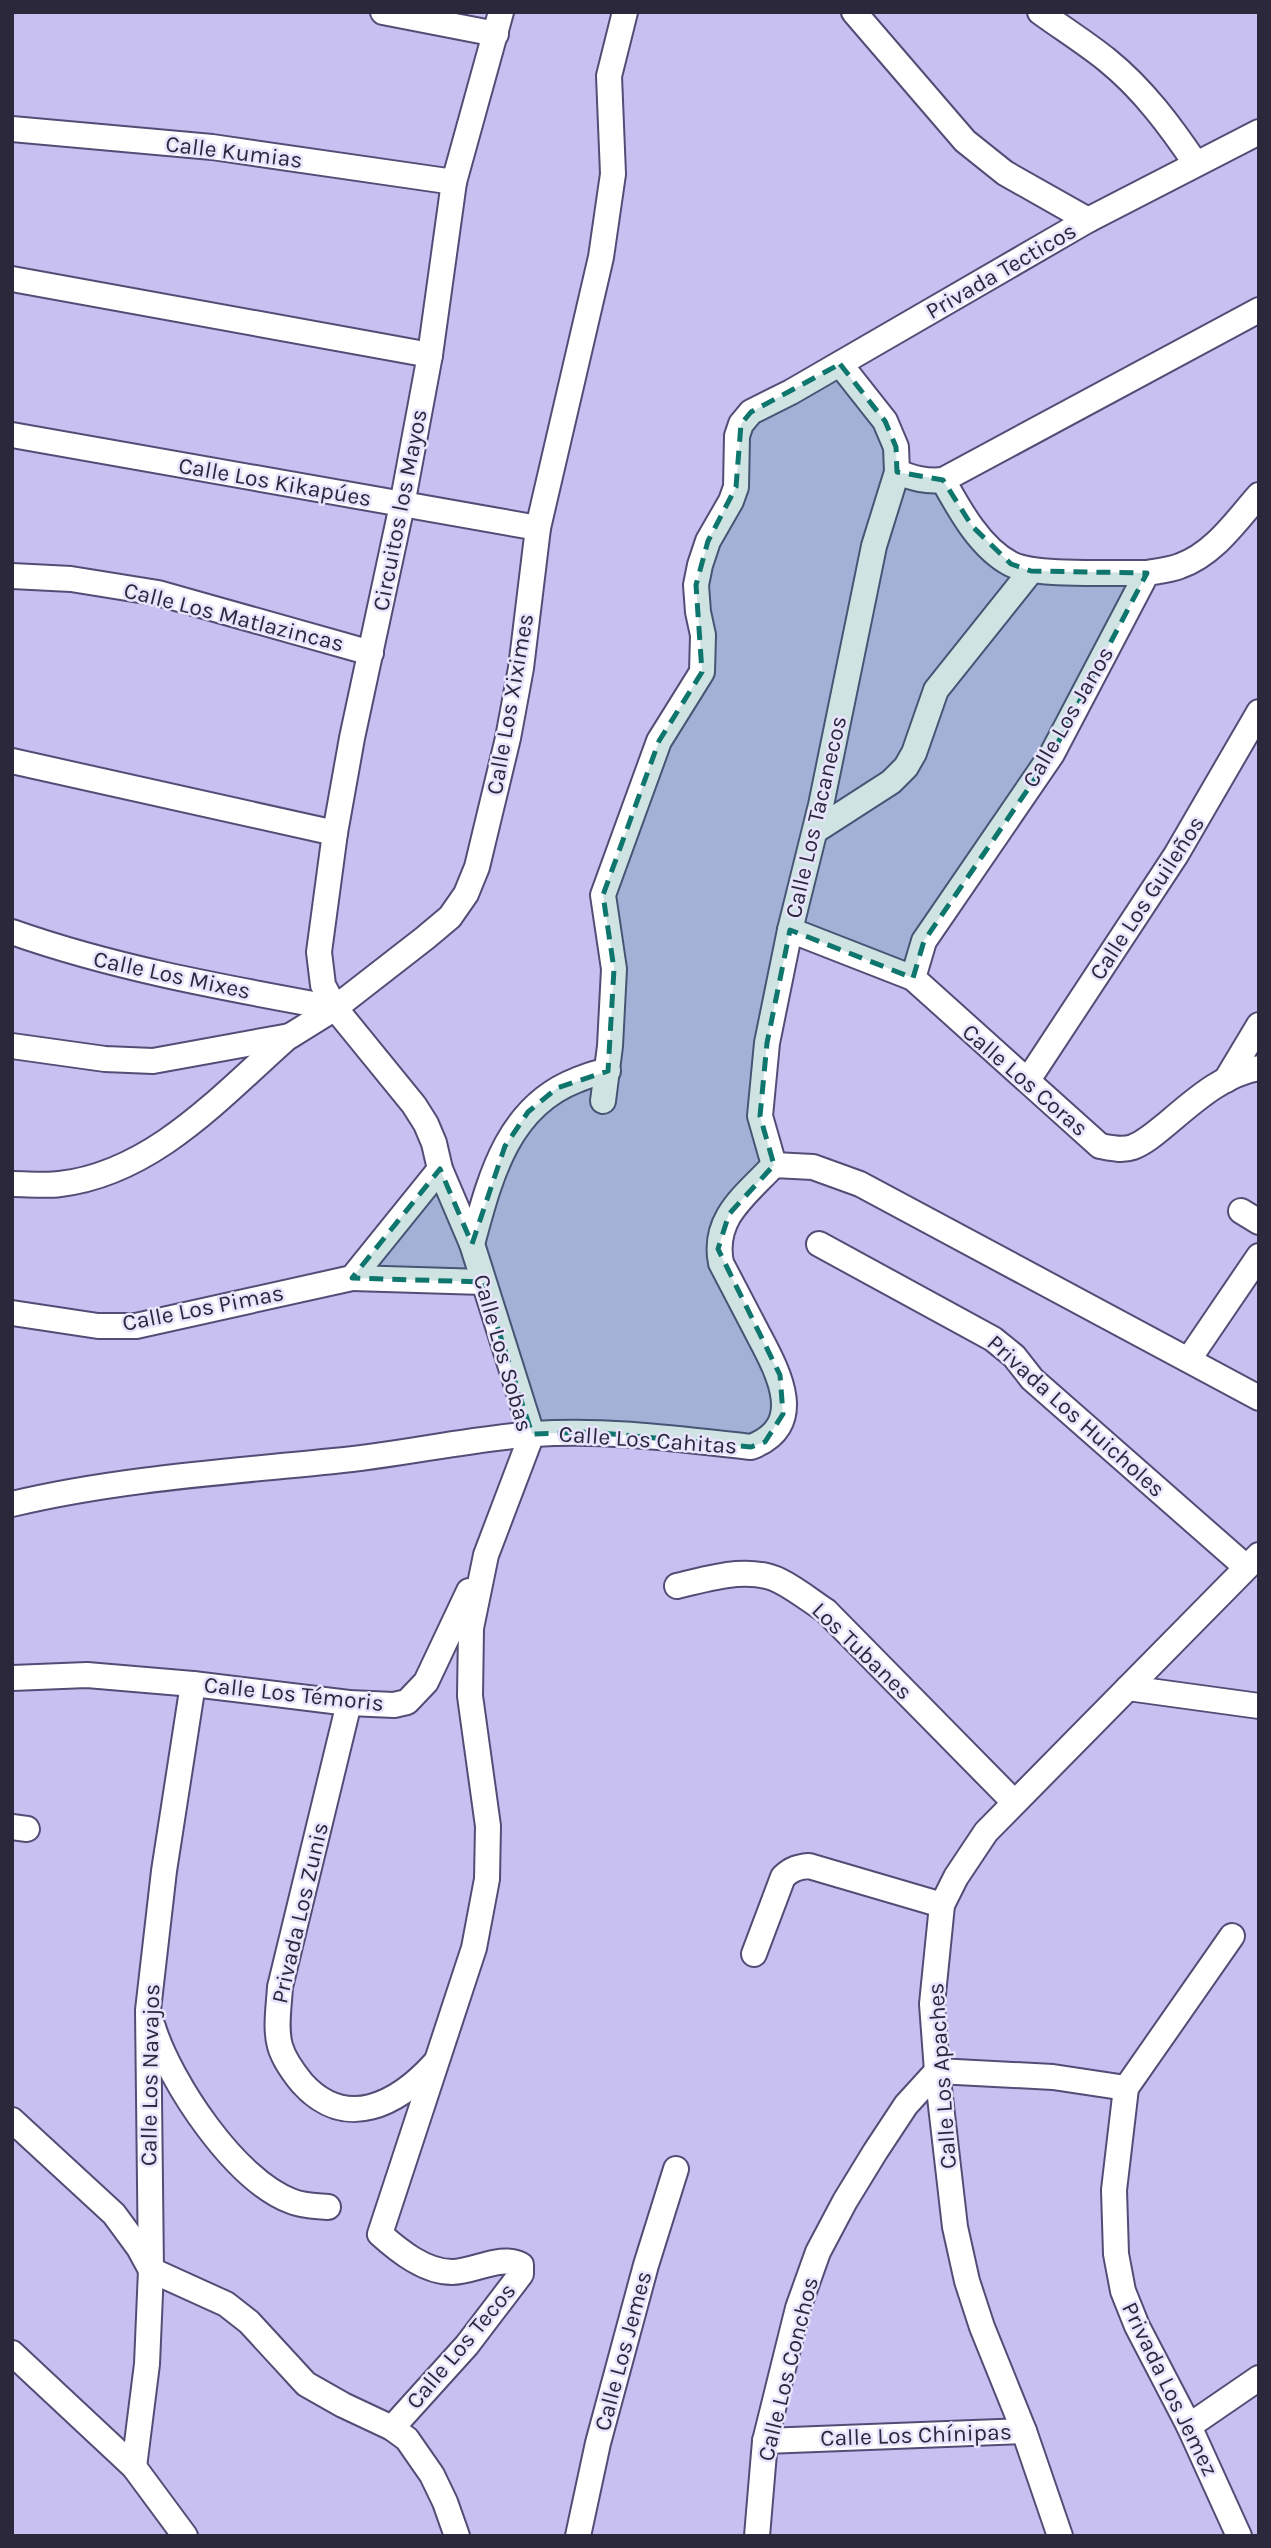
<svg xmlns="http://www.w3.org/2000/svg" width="1271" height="2548" font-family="Karla,sans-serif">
  <rect width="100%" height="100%" fill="#c8c0f1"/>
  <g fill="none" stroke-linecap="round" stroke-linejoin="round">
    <g stroke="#554c76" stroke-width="28">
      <g id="minor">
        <polyline points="383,12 496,34"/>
        <polyline points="854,12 965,141 1005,173 1088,220"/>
        <path d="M1040 12C1062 28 1086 43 1107 60 1143 89 1171 127 1196 164"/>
        <polyline points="12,129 212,147 454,182"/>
        <polyline points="12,279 430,355"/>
        <polyline points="12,435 538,528"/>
        <path d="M897 472C913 478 926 482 943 480L1259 310"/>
        <path d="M943 480C959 509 980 548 1011 564 1036 577 1116 572 1147 573"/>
        <polyline points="12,576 71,579 158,593 371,653"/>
        <polyline points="12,761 335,833"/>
        <polyline points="815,831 891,782 906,767 914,753 936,690 1031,571"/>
        <path d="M790 930 913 978 1100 1146C1111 1148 1122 1151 1133 1147 1146 1142 1158 1131 1169 1122 1195 1100 1224 1074 1259 1068"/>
        <path d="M12 932C117 969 226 988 335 1008"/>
        <path d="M913 978 924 941 1052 754 1147 573C1158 571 1170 570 1180 566 1214 554 1236 521 1259 495"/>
        <polyline points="12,1046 105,1059 153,1061 290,1036 335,1008 425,938 450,917 466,894 477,867 508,738 521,668 538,528 601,257 613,174 609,76 625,12"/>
        <polyline points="1028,1080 1176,855 1259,712"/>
        <polyline points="1226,1080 1259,1025"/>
        <polyline points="603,1101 610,1046 614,969 603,895 659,741 702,672 703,635 698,612 696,585 700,565 708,541 731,501 736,487 737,436 741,424 751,412 791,392 1088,220 1259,132"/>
        <polyline points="774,1165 760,1116 767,1043 790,930 821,805 874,546 897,472 896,447 885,421 840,364"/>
        <path d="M12 1184C28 1184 45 1186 60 1184 154 1173 222 1095 289 1036"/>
        <polyline points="1241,1211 1259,1222"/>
        <path d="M472 1244C490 1178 507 1107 577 1080 587 1076 596 1072 608 1071"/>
        <polyline points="819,1244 993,1339 1014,1356 1032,1379 1246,1567"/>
        <polyline points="352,1278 483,1282"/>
        <polyline points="12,1313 98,1326 136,1326 352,1278 440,1169"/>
        <polyline points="1189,1359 1259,1256"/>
        <path d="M12 1504C117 1479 226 1472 334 1461 400 1455 467 1439 534 1434 606 1429 679 1439 751 1447 809 1425 777 1370 757 1332 745 1309 733 1286 721 1263 712 1218 746 1195 774 1165L813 1167 860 1184 1259 1398"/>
        <path d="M677 1586C708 1579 749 1565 780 1581 796 1589 811 1601 826 1611L1014 1802"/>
        <polyline points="12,1678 87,1675 193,1684 349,1703 394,1705 407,1702 426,1682 469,1591"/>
        <polyline points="1128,1688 1259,1706"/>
        <path d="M349 1703 280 1987C279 2006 275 2028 280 2046 284 2060 293 2072 302 2083 346 2132 398 2104 435 2063"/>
        <polyline points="12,1827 27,1829"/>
        <polyline points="1232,1936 1126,2088 1114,2190 1116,2254 1123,2291 1137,2326 1189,2426 1239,2536"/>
        <path d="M754 1954 783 1877C791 1869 798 1867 809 1866L942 1905"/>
        <path d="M153 2027C170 2082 235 2180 291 2201 302 2206 317 2206 328 2207"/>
        <polyline points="12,2120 114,2214 139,2248 151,2270 226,2304 249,2322 306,2384 343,2405 392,2428 407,2439 432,2475 445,2502 457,2536"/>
        <polyline points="12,2353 134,2467 185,2536"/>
        <polyline points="1189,2426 1259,2378"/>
        <path d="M392 2428 467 2345 521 2274V2265C501 2254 474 2272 452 2272 425 2272 399 2251 380 2234L474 1948 487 1879 488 1826 470 1696 471 1628 486 1555 532 1434 472 1244 440 1169 434 1143 426 1124 414 1105 335 1008 323 985 319 952 335 833 352 738 402 505 430 355 454 182 501 12"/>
        <polyline points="765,2441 1024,2431"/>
        <polyline points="134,2467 147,2364 151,2270 148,2010 164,1871 193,1684"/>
        <polyline points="578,2536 598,2443 646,2265 676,2169"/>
        <polyline points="757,2536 765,2441 798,2308 818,2252 845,2201 875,2152 906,2105 937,2071 1053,2077 1126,2088"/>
        <polyline points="1060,2536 1024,2431 982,2327 967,2281 955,2227 937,2071 932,2004 942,1905 956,1877 986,1832 1259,1555"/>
      </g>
    </g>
    <use href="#minor" stroke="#fff" stroke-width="24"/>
  </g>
  <path fill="#0f766e" fill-opacity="0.2" stroke="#0f766e" stroke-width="5" stroke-dasharray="14 9" stroke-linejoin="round" d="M840 364 885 421 896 447 897 472 943 480 972 526 1011 564 1031 571 1147 573 1052 754 924 941 913 978 790 930 767 1043 760 1116 774 1165 729 1214 718 1249 780 1375 783 1414 765 1442 751 1447 591 1432 532 1434 483 1282 352 1278 440 1169 472 1244 505 1146 528 1112 557 1088 608 1071 614 969 603 895 659 741 702 672 696 585 708 541 736 487 741 424 751 412Z"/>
  <g text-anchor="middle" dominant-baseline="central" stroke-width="5" stroke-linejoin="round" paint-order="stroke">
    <g font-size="23" fill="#2c283b" stroke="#e8e4fe">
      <text transform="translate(234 152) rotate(7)">Calle Kumias</text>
      <text transform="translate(1001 271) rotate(-30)">Privada Tecticos</text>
      <text transform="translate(275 482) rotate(10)">Calle Los Kikapúes</text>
      <text transform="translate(400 510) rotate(-79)">Circuitos los Mayos</text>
      <text transform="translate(234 617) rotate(14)">Calle Los Matlazincas</text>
      <text transform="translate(510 704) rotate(-80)">Calle Los Xiximes</text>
      <text transform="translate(1068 717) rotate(-60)">Calle Los Janos</text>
      <text transform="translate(816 817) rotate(-77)">Calle Los Tacanecos</text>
      <text transform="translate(1147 898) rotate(-57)">Calle Los Guileños</text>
      <text transform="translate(172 975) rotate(12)">Calle Los Mixes</text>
      <text transform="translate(1025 1080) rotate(41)">Calle Los Coras</text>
      <text transform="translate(203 1308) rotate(-11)">Calle Los Pimas</text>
      <text transform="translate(503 1353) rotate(74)">Calle Los Sobas</text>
      <text transform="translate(1076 1416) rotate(42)">Privada Los Huicholes</text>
      <text transform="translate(648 1440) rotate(4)">Calle Los Cahitas</text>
      <text transform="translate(862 1651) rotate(44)">Los Tubanes</text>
      <text transform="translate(294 1694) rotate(6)">Calle Los Témoris</text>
      <text transform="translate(300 1913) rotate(-77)">Privada Los Zunis</text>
      <text transform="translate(150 2075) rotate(-89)">Calle Los Navajos</text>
      <text transform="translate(942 2076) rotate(-94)">Calle Los Apaches</text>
      <text transform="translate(461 2346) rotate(-50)">Calle Los Tecos</text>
      <text transform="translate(623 2351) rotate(-75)">Calle Los Jemes</text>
      <text transform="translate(788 2369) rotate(-76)">Calle Los Conchos</text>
      <text transform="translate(1170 2389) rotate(64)">Privada Los Jemez</text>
      <text transform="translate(916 2435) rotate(-2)">Calle Los Chínipas</text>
    </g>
  </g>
  <rect width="1271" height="2548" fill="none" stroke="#2c283b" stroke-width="28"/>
</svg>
